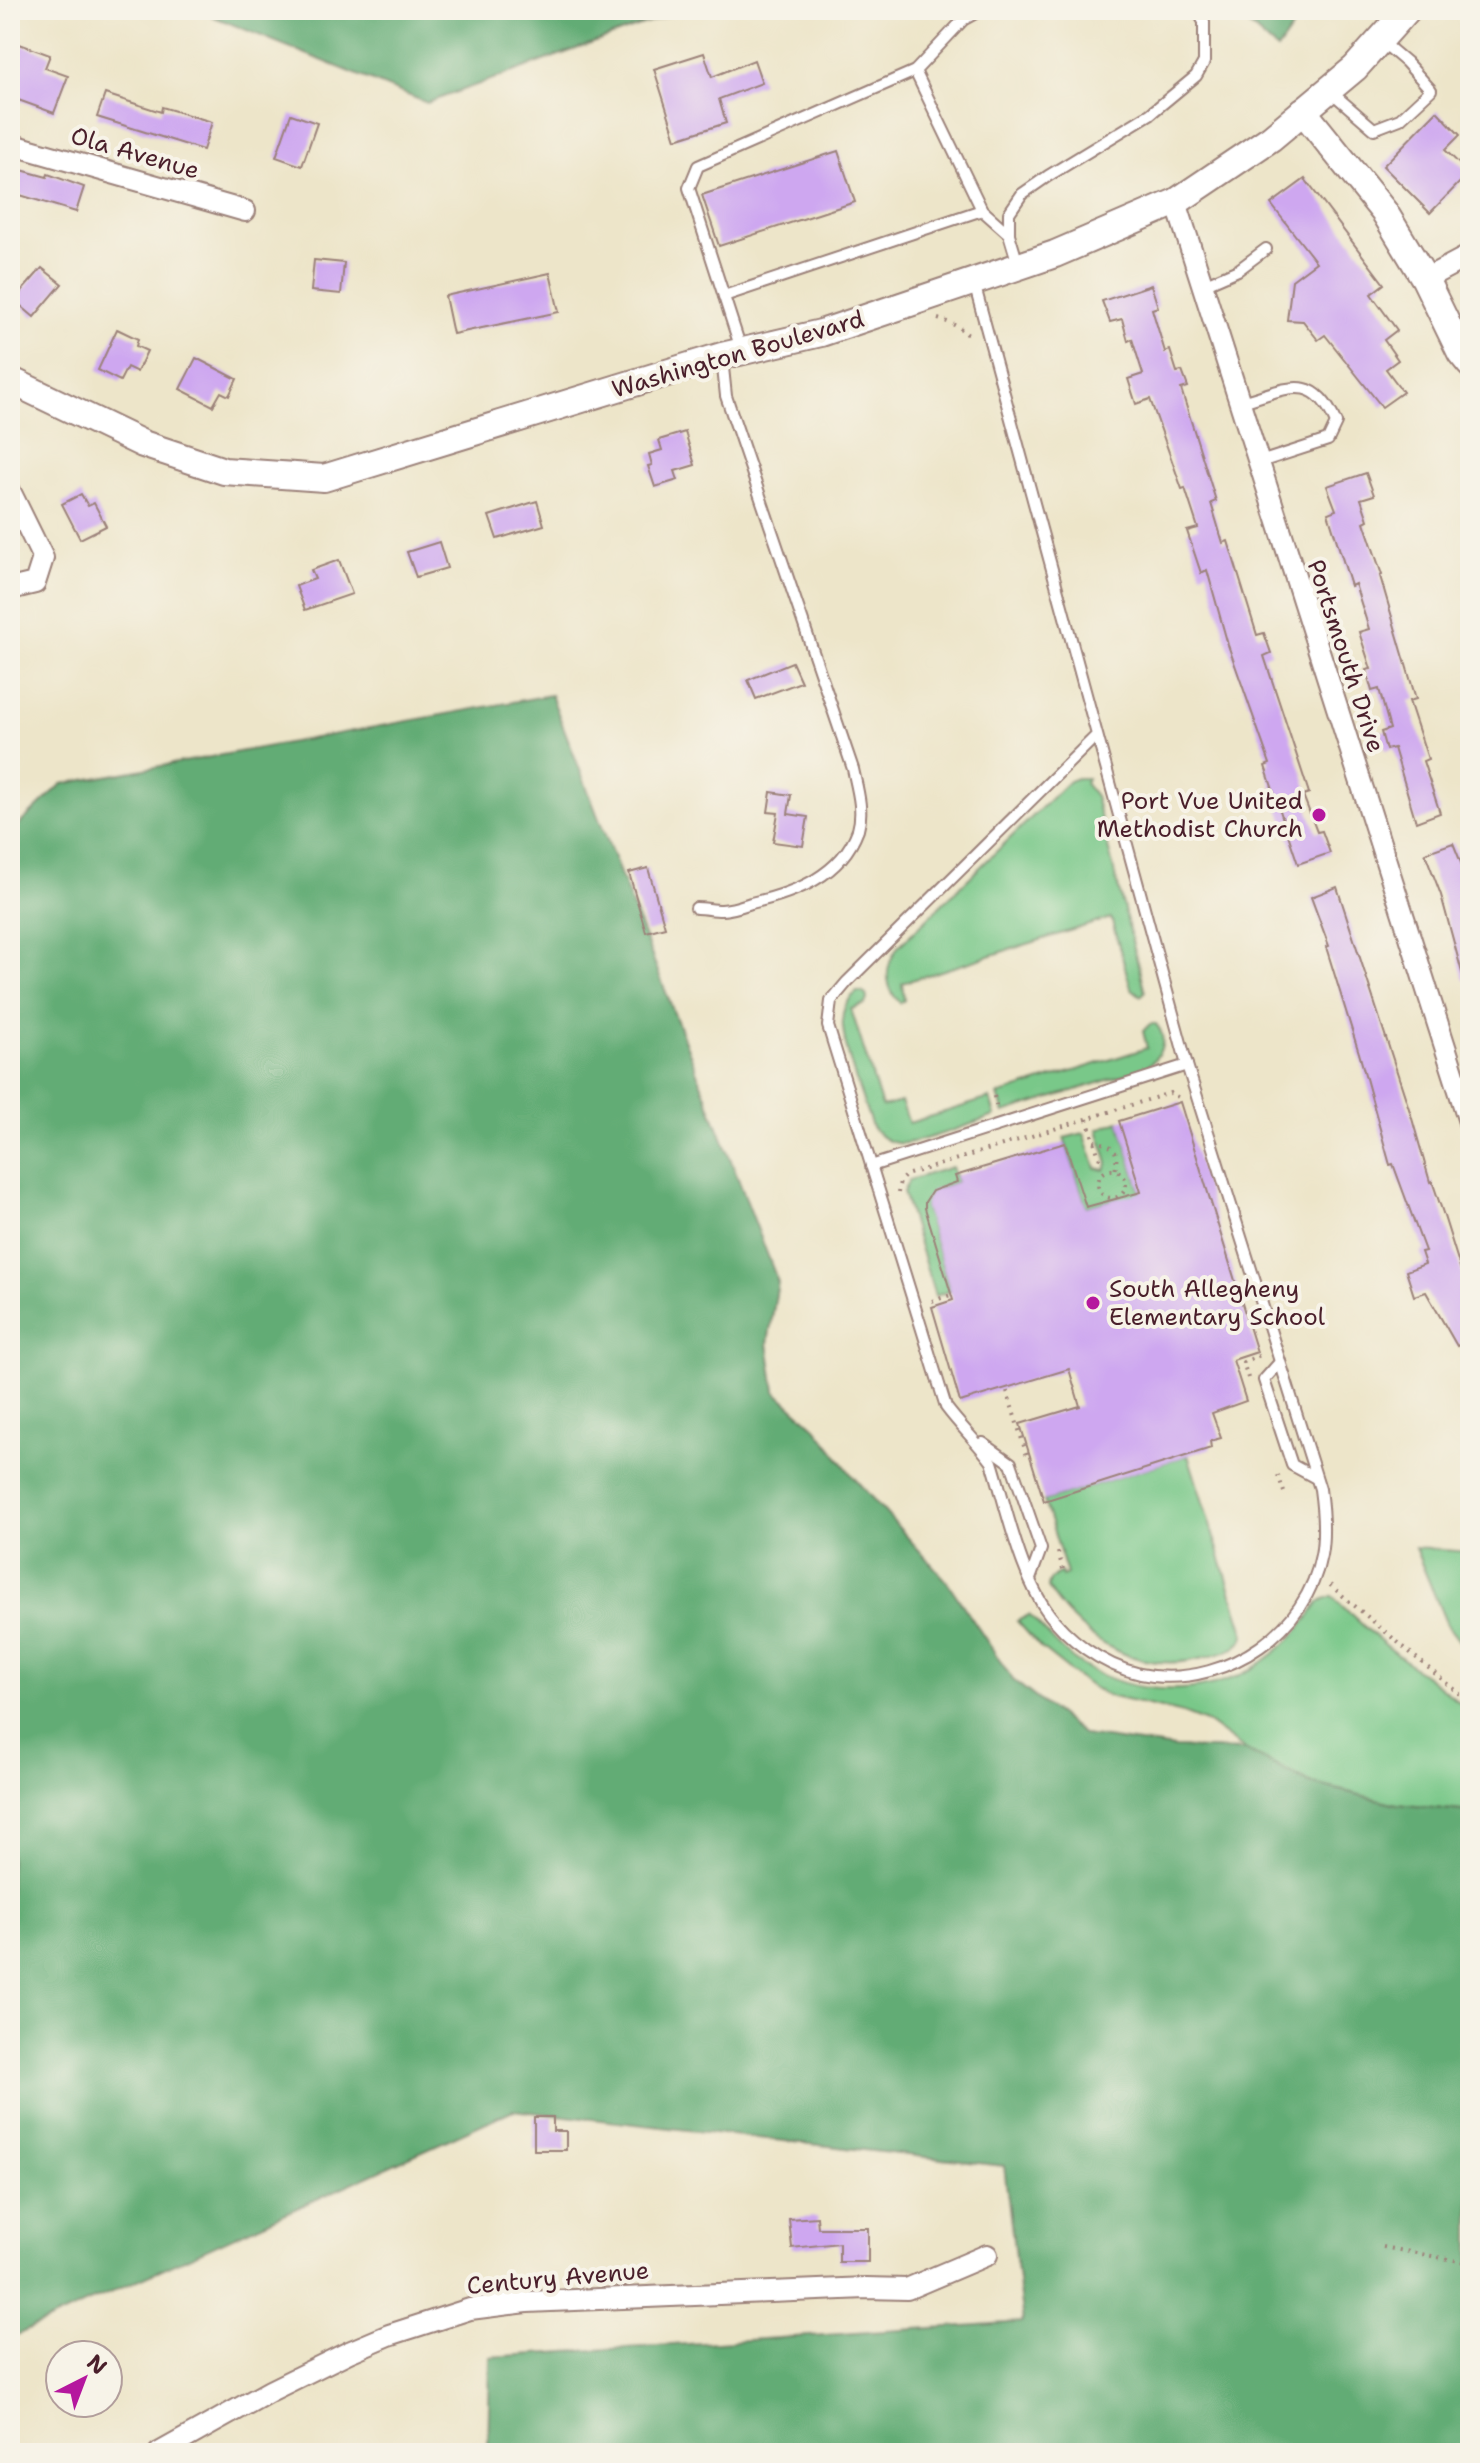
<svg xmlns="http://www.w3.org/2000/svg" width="1480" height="2463" font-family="'Shantell Sans',sans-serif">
  <rect width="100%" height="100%" fill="#f7f3e8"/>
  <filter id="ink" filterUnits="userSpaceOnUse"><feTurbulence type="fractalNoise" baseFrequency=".0125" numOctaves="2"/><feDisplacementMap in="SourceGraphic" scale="16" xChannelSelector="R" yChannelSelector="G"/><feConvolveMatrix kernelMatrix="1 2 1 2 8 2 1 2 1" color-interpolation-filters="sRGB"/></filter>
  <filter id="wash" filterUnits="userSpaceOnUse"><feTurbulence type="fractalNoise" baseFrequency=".006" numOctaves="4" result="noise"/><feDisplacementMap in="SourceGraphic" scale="32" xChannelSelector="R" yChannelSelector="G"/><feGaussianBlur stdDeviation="1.8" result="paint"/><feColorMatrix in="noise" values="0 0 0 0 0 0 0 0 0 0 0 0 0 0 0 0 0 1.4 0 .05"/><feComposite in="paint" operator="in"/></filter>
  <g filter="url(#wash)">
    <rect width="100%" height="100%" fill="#ede5c9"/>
    <g fill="#79c889" stroke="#62745a" stroke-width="2">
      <path d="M1077 778H1087L1085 783 1095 796 1145 992 1141 996 1131 988 1111 918 902 983 904 1000 900 1003C883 986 885 966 898 947L1069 781Z"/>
      <path d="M857 992H861L866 995 867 999 865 1004 851 1009 882 1107 901 1102 909 1123 990 1098 995 1116C976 1122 913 1146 898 1143 886 1142 879 1135 872 1127 863 1099 839 1041 843 1013 845 1004 849 998 857 992Z"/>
      <path d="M1150 1024H1156C1170 1040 1160 1057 1145 1068L1004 1113 998 1095 1147 1048 1143 1031Z"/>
      <polygon points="1119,1121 1145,1206 1125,1213 1119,1198 1086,1207 1064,1138 1084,1133 1096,1168 1105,1170 1108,1164 1098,1129"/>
      <path d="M952 1167 957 1182C942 1187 926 1189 925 1208L950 1291 935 1296 903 1192 909 1180Z"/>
      <path d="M1188 1455 1245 1635C1241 1649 1223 1653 1211 1656 1142 1677 1085 1645 1048 1588 1049 1579 1053 1576 1061 1572L1062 1576 1067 1574 1044 1501Z"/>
      <polygon points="1415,1548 1470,1552 1470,1655 1447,1625"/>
      <path d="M1332 1596C1354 1618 1377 1639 1402 1658 1425 1676 1449 1692 1470 1712V1812L1397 1804 1310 1783 1245 1750 1208 1723 1183 1713 1108 1696 1081 1680 1041 1648 1017 1621 1029 1615C1045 1630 1059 1650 1077 1662 1135 1700 1218 1699 1272 1655 1285 1645 1296 1634 1306 1621 1311 1615 1315 1606 1321 1601 1324 1599 1328 1598 1332 1596Z"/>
    </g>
    <g fill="#62ac75" stroke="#566650" stroke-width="2">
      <polygon points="197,10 684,10 427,103"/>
      <polygon points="1232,10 1305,10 1277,50"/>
      <polygon points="551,695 778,1282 768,1343 775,1391 816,1428 854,1478 946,1580 1013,1680 1084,1735 1175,1748 1245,1750 1310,1783 1397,1804 1470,1812 1470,2453 488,2453 490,2357 1023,2322 1004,2166 513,2110 10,2338 10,833 62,784"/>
    </g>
    <g id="blocks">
      <g fill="#cea7f0">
        <polygon points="14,42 50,55 45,68 68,76 54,113 10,97 10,53"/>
        <polygon points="704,53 712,77 754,60 762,83 719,99 726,123 676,139 654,69"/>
        <polygon points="105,94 161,112 162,107 212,122 203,150 97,117"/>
        <polygon points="1437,111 1460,135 1445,150 1469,173 1430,213 1383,166"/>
        <polygon points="291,114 317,123 302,166 276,157"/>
        <polygon points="838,151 855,202 719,246 702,195"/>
        <polygon points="10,167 47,177 48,174 84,187 76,212 10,192"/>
        <polygon points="1305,179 1384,284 1371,294 1397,330 1384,340 1398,360 1386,369 1403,392 1382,407 1325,335 1318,340 1303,321 1287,320 1292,280 1316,262 1271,204"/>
        <polygon points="314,260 344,263 341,294 311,291"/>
        <polygon points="42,268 62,284 34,317 14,300"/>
        <polygon points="550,273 559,312 453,334 445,296"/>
        <polygon points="1151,285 1158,307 1152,309 1165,352 1170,350 1177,372 1182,371 1188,387 1181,389 1216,501 1211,503 1223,543 1228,541 1257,635 1264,633 1271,653 1264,656 1309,793 1303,795 1317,832 1322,831 1330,853 1298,864 1265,766 1270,764 1228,645 1207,570 1201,573 1187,531 1198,528 1185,488 1182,489 1150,399 1136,404 1128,379 1143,374 1132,339 1128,341 1122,319 1110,322 1102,301"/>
        <polygon points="117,329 138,339 136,346 147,351 137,372 127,367 120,381 98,370"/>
        <polygon points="196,358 237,379 229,396 221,392 213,406 180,389"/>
        <polygon points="685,432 695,465 675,471 678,480 655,487 648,466 652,465 649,454 662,450 659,440"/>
        <polygon points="1366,473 1374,495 1361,499 1368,520 1364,522 1382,575 1380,576 1416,699 1409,701 1428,759 1423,761 1440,813 1416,822 1394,748 1386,750 1381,732 1390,729 1379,689 1372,691 1366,670 1371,669 1359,632 1369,629 1355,584 1351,586 1328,513 1336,510 1327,486"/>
        <polygon points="81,494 88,506 94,503 106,526 80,539 62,504"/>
        <polygon points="537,501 544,525 497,539 489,516"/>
        <polygon points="439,542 447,568 416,577 407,552"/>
        <polygon points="339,560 352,594 305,610 296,586 315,579 311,570"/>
        <polygon points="792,662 801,682 756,699 748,680"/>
        <polygon points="771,792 791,795 788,814 808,817 803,846 773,842 778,813 768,812"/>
        <polygon points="1453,843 1470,885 1470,979 1464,980 1441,895 1425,853"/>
        <polygon points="648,868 665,927 646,932 629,873"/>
        <polygon points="1337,887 1411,1115 1430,1182 1432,1181 1443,1213 1470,1299 1470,1338 1457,1346 1426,1292 1414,1296 1406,1271 1425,1264 1421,1252 1425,1251 1393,1164 1390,1165 1359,1053 1326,947 1329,946 1311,897"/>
        <polygon points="1180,1102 1257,1352 1233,1360 1246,1401 1212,1413 1221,1438 1210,1441 1211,1448 1044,1501 1020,1424 1080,1406 1069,1369 960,1402 932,1307 953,1300 925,1208 925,1202 932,1191 957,1182 955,1176 1065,1143 1086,1207 1141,1192 1119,1121"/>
        <polygon points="534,2117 553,2117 553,2131 566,2131 566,2150 534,2150"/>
        <polygon points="817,2217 818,2228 868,2228 868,2262 839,2262 839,2243 792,2248 789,2219"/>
      </g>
    </g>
  </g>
  <g filter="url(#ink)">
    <use href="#blocks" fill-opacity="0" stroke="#9c827a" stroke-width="2"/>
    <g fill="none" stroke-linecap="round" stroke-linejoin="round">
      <g stroke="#9c827a" stroke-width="14">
        <g id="service">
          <polyline points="915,71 982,210 1009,234"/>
          <polyline points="1330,91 1374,129 1400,119 1431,90 1406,62 1380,40"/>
          <polyline points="1018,264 1009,234 1009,213 1022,194 1048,176 1150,114 1196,76 1204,62 1204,22 1197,10"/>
          <path d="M974 283 1187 1065 1320 1489C1323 1511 1325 1533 1321 1555 1307 1631 1228 1684 1153 1676 1115 1672 1078 1648 1054 1620 1021 1582 1007 1509 992 1462 978 1443 961 1427 946 1407L828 1026 831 1001 847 982 1097 735"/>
          <polyline points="1201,286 1238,270 1266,249"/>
          <polyline points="724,296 982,210"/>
          <polyline points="741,349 689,188 698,166 915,71 963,20 981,10"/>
          <path d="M1238 403C1284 391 1313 368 1336 423L1328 440 1257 463"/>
          <path d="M696 908C704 908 713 910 721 910 731 910 742 906 751 903 795 893 841 876 858 830 864 810 857 788 853 769L726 396 722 358"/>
          <polyline points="871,1166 1187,1065"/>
          <polyline points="1280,1362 1264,1380 1292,1465 1316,1478"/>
          <polyline points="983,1443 1011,1463 1041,1549 1030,1579"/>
        </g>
      </g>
      <g stroke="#9c827a" stroke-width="24">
        <g id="minor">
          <polyline points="10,144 245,211"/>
          <polyline points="1176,202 1470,1125"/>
          <polyline points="1425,279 1470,255"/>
          <polyline points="10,491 43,558 35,583 10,589"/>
          <polyline points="159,2453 270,2391 349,2352 389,2335 470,2309 527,2302 866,2288 907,2289 987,2255"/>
        </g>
      </g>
      <g stroke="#9c827a" stroke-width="30">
        <g id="tertiary">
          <polyline points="1303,111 1385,213 1425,279 1461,353 1470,364"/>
          <polyline points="10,380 143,444 224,471 324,478 722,356 821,333 1055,254 1176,202 1271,138 1355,68 1407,10"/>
        </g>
      </g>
      <g stroke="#9c827a" stroke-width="4" stroke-dasharray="2 6" stroke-linecap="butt">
        <path d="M938 319C952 323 961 327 971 338"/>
        <polyline points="994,1096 997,1109"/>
        <polyline points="1087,1119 1101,1163"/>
        <path d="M1094 1141C1115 1146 1119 1149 1115 1172"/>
        <circle cx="1112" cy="1184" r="14"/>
        <polyline points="898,1193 900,1181 906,1175 1170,1093 1179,1098"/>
        <polyline points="932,1301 951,1295"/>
        <polyline points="1248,1378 1243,1362 1261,1355 1260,1353"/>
        <polyline points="1007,1391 1027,1456"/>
        <polyline points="1278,1475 1284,1492"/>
        <polyline points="1058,1552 1064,1573"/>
        <polyline points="1330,1585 1470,1703"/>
        <polyline points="1383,2247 1470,2263"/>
      </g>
      <use href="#service" stroke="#fff" stroke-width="10"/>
      <use href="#minor" stroke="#fff" stroke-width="20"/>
      <use href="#tertiary" stroke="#fff" stroke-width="26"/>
    </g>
  </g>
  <g fill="#b5179e" stroke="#f7f3e8" stroke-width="3">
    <circle cx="1319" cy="815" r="8"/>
    <circle cx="1093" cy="1303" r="8"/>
  </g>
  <g text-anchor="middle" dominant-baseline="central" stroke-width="8" stroke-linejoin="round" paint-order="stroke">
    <g font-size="24" fill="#4a1f2b" stroke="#f7f3e8">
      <text transform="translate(135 153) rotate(16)">Ola Avenue</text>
      <text transform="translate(738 354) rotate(-16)">Washington Boulevard</text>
      <text transform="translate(1346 656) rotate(72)">Portsmouth Drive</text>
      <text transform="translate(558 2278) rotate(-5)">Century Avenue</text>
    </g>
    <g font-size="24" fill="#4a1f2b" stroke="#f7f3e8" text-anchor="end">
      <text x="1303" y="801">Port Vue United<tspan x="1303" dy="28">Methodist Church</tspan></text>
      <text x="1109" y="1289" text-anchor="start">South Allegheny<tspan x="1109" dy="28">Elementary School</tspan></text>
    </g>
  </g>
  <rect width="1480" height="2463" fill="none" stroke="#f7f3e8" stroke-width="40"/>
  <g transform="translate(84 2379) rotate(42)"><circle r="38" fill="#f7f3e8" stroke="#b29e9c" stroke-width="2"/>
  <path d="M0-6L14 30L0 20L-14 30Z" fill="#b5179e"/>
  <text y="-12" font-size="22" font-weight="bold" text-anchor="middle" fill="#4a1f2b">N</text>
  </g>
</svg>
